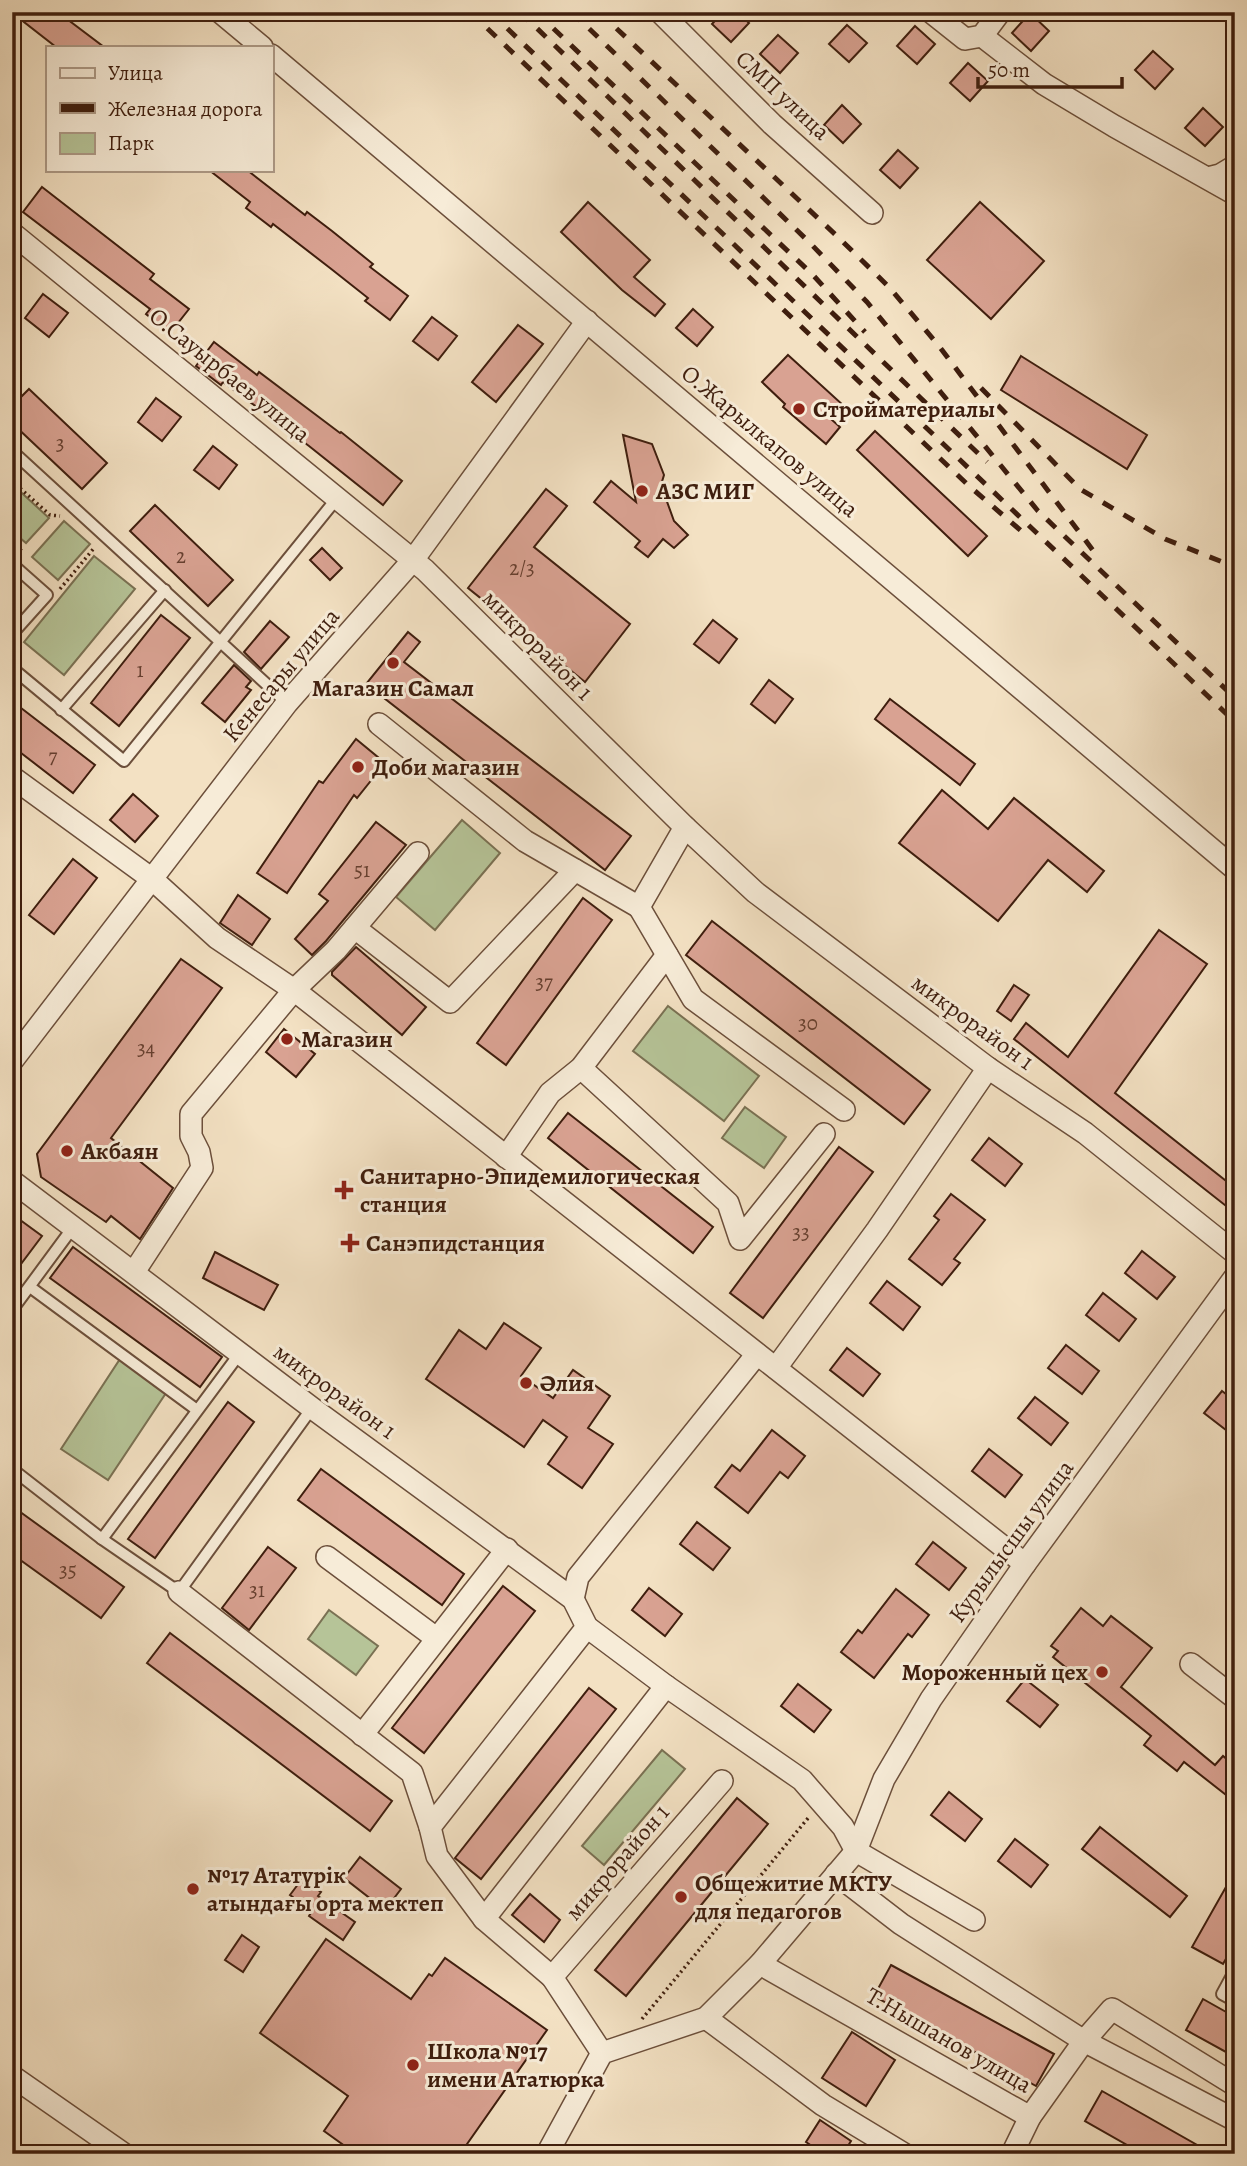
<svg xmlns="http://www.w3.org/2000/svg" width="1247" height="2166" font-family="Alegreya,serif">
  <rect width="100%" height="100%" fill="#f3e1c3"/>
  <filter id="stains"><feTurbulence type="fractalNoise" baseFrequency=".00286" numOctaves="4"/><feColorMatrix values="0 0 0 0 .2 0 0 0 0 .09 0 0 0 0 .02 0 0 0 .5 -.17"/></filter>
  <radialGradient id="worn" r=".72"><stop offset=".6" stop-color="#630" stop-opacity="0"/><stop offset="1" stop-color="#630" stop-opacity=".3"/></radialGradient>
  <g fill="#b6c498" stroke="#7a7153" stroke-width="2">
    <polygon points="12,484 49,518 26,543 12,531"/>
    <polygon points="64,521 90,544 58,580 32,557"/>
    <polygon points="94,556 135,589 64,675 24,642"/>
    <polygon points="462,820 500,853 435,930 396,897"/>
    <polygon points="668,1006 759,1076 724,1121 633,1051"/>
    <polygon points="745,1107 786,1137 764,1168 722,1138"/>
    <polygon points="120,1359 168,1390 108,1480 61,1449"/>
    <polygon points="329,1610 378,1646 356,1675 308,1639"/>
    <polygon points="662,1750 685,1769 604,1865 582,1846"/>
  </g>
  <g fill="#d9a292" stroke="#3f1e0e" stroke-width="2">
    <polygon points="32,12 72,12 67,19 104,47 56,47 24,22"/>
    <polygon points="723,12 738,12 749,23 731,42 712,24"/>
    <polygon points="1030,13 1049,31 1031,51 1012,33"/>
    <polygon points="847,25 867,43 849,62 829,44"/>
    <polygon points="915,26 935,44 917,64 897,46"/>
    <polygon points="778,35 798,53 780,73 760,54"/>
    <polygon points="1153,51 1173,69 1155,89 1135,70"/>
    <polygon points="968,63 988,81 970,101 950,83"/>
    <polygon points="842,105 861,124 843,143 824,125"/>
    <polygon points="1203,108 1223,127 1205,146 1185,128"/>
    <polygon points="898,150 918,168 900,188 880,170"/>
    <polygon points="209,170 247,170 305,215 307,212 332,231 373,264 370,267 408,296 390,320 365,301 368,298 330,268 273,224 271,227 246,208 250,202"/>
    <polygon points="42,187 154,274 150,279 189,309 170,333 146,314 150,309 23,212"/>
    <polygon points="588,202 650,260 634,277 665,304 655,316 622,290 561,232"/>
    <polygon points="980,202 1044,261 991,319 927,260"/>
    <polygon points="43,294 68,313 49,337 25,318"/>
    <polygon points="693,309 713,327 697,346 676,328"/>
    <polygon points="432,317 457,336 438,360 413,341"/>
    <polygon points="518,325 543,344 496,402 472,382"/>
    <polygon points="214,342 257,375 259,372 340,433 341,432 402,481 383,505 309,446 223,382 221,385 196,366"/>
    <polygon points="788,355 844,406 832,420 840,427 826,444 783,407 785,404 762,382"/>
    <polygon points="1021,356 1147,435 1127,469 1001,390"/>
    <polygon points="29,389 107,463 82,489 12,423 12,406"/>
    <polygon points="156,398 181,417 162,441 138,422"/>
    <polygon points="875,431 987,536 968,556 857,450"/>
    <polygon points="623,435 652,444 664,475 661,485 674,521 688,535 674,548 663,539 648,557 635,547 640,541 594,502 611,481 636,502"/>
    <polygon points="213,446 237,465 219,489 194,470"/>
    <polygon points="546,489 567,506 534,547 630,624 585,682 468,588"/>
    <polygon points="155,505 233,580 208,606 130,531"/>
    <polygon points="322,548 342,568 330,580 310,560"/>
    <polygon points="161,615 190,638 119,726 91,703"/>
    <polygon points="713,620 737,639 719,663 694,644"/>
    <polygon points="270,621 289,637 261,669 244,652"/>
    <polygon points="408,632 420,642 404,662 631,836 605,870 366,684"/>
    <polygon points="234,665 251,681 246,687 251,690 225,722 202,703"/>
    <polygon points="769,680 793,699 775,723 751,704"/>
    <polygon points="890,699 975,764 960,785 875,719"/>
    <polygon points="12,701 95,765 73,793 12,746"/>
    <polygon points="356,739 385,763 357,798 354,795 287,893 257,873 319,781 323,783"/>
    <polygon points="942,790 988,829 1014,798 1104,871 1087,892 1048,860 998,921 899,843"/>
    <polygon points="133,794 158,816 135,842 110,820"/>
    <polygon points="376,822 406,845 326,941 312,955 295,939 328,901 319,894"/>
    <polygon points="73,859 97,878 54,934 29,915"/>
    <polygon points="238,895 270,919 252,945 220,923"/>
    <polygon points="583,898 612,920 506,1065 477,1043"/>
    <polygon points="712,921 930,1090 904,1124 686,955"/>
    <polygon points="1159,930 1207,964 1115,1093 1235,1188 1235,1213 1014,1039 1026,1023 1068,1057"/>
    <polygon points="356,947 426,1007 402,1035 332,975 332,972"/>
    <polygon points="181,959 222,988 111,1138 173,1188 140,1239 111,1216 106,1222 41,1177 37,1154"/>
    <polygon points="1014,985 1029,995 1011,1021 997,1011"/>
    <polygon points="284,1029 315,1054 296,1077 266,1052"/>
    <polygon points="568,1113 713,1227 693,1253 548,1138"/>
    <polygon points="989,1138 1022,1164 1005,1186 972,1160"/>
    <polygon points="839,1147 873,1172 763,1318 730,1293"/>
    <polygon points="951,1194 985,1220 954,1259 960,1263 942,1285 909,1259 939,1220 934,1216"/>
    <polygon points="12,1214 42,1236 12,1276"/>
    <polygon points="73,1247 222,1357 200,1387 50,1278"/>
    <polygon points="1142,1251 1175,1277 1157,1299 1125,1273"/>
    <polygon points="215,1252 278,1285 264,1310 203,1278"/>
    <polygon points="887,1281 920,1307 903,1330 870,1303"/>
    <polygon points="1103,1293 1136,1319 1119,1341 1086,1315"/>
    <polygon points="504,1323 541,1348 521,1376 553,1398 573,1370 610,1396 588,1428 613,1444 582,1488 548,1464 567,1437 543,1420 524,1447 426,1379 459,1330 486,1349"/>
    <polygon points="1066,1345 1099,1371 1082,1394 1048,1368"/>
    <polygon points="847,1348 880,1374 863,1396 830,1370"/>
    <polygon points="1222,1391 1235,1401 1235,1437 1204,1413"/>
    <polygon points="1035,1397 1068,1423 1051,1445 1018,1418"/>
    <polygon points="228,1402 254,1422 155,1558 128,1539"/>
    <polygon points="772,1430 805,1456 788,1478 780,1472 748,1513 715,1487 732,1465 740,1471"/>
    <polygon points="989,1449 1022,1475 1005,1497 972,1471"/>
    <polygon points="321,1469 464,1574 442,1605 298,1500"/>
    <polygon points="12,1506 124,1587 101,1618 12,1554"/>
    <polygon points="697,1522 730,1548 713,1570 680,1544"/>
    <polygon points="933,1542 966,1568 949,1590 916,1564"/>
    <polygon points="268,1547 296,1568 249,1630 222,1608"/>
    <polygon points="503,1586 535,1611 424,1753 392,1728"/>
    <polygon points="649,1588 682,1614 665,1636 632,1610"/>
    <polygon points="896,1589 929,1615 912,1637 908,1634 874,1678 841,1652 858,1630 862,1633"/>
    <polygon points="1081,1608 1103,1626 1111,1616 1152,1648 1121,1687 1215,1765 1223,1756 1235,1766 1235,1802 1184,1762 1177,1771 1144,1745 1151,1736 1053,1657 1058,1651 1051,1646"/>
    <polygon points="170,1633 392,1801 370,1831 147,1663"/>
    <polygon points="1025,1679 1058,1705 1040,1727 1007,1701"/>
    <polygon points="798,1684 831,1710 814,1732 781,1706"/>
    <polygon points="589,1688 616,1709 481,1879 455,1858"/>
    <polygon points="949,1792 982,1819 965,1841 931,1815"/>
    <polygon points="737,1798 768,1824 626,1996 595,1970"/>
    <polygon points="1100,1827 1187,1896 1170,1917 1082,1849"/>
    <polygon points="1015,1839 1048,1865 1031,1887 998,1861"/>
    <polygon points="360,1857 401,1889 385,1910 344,1878"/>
    <polygon points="1235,1871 1235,1943 1223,1964 1192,1947"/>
    <polygon points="302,1879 321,1892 318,1896 355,1922 343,1940 309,1916 312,1911 290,1895"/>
    <polygon points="530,1894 560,1920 544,1942 512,1915"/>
    <polygon points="242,1935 259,1947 243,1972 225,1960"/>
    <polygon points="326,1939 411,1999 429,1974 432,1976 445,1958 547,2030 460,2154 356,2154 324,2131 348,2096 260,2033"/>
    <polygon points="891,1965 1054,2054 1036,2086 874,1996"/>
    <polygon points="1203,1999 1235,2017 1235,2057 1186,2030"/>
    <polygon points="852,2032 895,2060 866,2106 822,2078"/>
    <polygon points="1102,2091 1213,2154 1143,2154 1085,2121"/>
    <polygon points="820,2120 851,2141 843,2154 824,2154 806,2142"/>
  </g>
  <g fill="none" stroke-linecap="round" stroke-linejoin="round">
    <g stroke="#6c4f3b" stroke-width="14">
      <g id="service">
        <polyline points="12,451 287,703"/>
        <polyline points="12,564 47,595 12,634"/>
        <polyline points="12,668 124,761 338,497"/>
        <polyline points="61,710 165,590"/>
        <polyline points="30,1287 197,1410"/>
        <polyline points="12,1310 74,1226"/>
        <polyline points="12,1469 102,1539 179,1592 312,1408"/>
        <polyline points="102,1539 240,1353"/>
        <polyline points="1235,1970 1222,1994 1235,2001"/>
      </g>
    </g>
    <g stroke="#6c4f3b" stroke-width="24">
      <g id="minor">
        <polyline points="220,12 262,47"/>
        <polyline points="660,12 772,124 872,213"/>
        <polyline points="931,12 965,39 982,36 1000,12"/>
        <polyline points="982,36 1044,84 1114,126 1235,194"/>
        <polyline points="271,55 1235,869"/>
        <polyline points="1208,178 1220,175 1235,166"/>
        <polyline points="12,233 425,570 685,827 755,892 988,1068 1085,1133 1235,1253"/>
        <polyline points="379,724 525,841 639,907 685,827"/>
        <polyline points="12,777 152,879 217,938 294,990 1025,1564"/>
        <polyline points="639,907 693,999 844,1110"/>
        <polyline points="355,928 450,1002 575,870"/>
        <polyline points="12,1061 287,703 413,560 587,321"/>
        <polyline points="581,1068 728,1203 740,1239 824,1134"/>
        <polyline points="506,1157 550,1093 581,1068 667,955"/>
        <polyline points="12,1181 312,1408 573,1599 587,1627 666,1686 802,1780 843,1827 856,1851 974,1920"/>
        <polyline points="134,1272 202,1168 199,1152 191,1136 191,1114 294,990 336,950 418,853"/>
        <polyline points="776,1368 877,1230 988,1068"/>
        <polyline points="327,1557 436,1638"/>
        <polyline points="179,1592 412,1773 430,1827"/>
        <polyline points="573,1599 578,1577 757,1354"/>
        <polyline points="1191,1664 1235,1698"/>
        <polyline points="362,1735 507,1549"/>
        <polyline points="836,1874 901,1924 1084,2041 1112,2009 1235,2085"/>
        <polyline points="484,1919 666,1686"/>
        <polyline points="760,1964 1030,2117 1084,2041 1235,2120"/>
        <polyline points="552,1977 484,1919 437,1856 430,1827 587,1627"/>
        <polyline points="706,2018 823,2105 904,2154"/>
        <polyline points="602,2053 552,1977 722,1781"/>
        <polyline points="12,2076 124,2154"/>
        <polyline points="547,2154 602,2053 706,2018 760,1964 856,1851 884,1779 931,1699 1025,1564 1235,1277"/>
        <polyline points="1012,2154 1030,2117"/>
      </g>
    </g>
    <g stroke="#3f1e0e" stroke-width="3.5" stroke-dasharray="2 3.5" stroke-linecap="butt">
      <polyline points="12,481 50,515 60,516"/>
      <polyline points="12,542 24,553"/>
      <polyline points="60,589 95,547"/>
      <polyline points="642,2019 809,1817"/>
    </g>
    <use href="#service" stroke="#f7ecd8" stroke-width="10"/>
    <use href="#minor" stroke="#f7ecd8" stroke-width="21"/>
    <g stroke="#3f1e0e" stroke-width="5" stroke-dasharray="12 12" stroke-linecap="butt">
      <polyline points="470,12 968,485 1026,535"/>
      <polyline points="490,12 1235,722"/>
      <polyline points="520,12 987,462"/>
      <polyline points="536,12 813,275 865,332"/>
      <polyline points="572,12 810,243 867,302 1038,511 1235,698"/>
      <polyline points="599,12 839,238 889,287 939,346 1098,557"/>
      <polyline points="981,388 1080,489 1165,539 1235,567"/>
    </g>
  </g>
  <g fill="#8f2418" stroke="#f7ecd8" stroke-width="2.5">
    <circle cx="799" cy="409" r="7"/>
    <circle cx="642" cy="491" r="7"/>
    <circle cx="393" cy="663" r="7"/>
    <circle cx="358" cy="767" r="7"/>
    <circle cx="287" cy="1039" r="7"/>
    <circle cx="67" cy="1151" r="7"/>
    <path d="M340.5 1179.5h7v7h7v7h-7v7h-7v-7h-7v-7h7z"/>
    <path d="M346.5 1232.5h7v7h7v7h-7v7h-7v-7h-7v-7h7z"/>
    <circle cx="526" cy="1383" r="7"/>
    <circle cx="1102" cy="1672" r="7"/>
    <circle cx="193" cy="1889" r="7"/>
    <circle cx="681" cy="1897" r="7"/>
    <circle cx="413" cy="2065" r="7"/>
  </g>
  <g text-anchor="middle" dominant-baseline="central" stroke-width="6" stroke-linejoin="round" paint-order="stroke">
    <g font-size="21" fill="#663f2f">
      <text x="60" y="443">3</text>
      <text x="181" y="556">2</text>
      <text x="522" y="568">2/3</text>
      <text x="140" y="670">1</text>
      <text x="53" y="756">7</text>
      <text x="362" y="870">51</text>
      <text x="544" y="982">37</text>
      <text x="808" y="1023">30</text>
      <text x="146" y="1048">34</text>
      <text x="801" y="1232">33</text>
      <text x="68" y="1570">35</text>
      <text x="257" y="1590">31</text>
    </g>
    <g font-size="24" fill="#3f1e0e" stroke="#f7ecd8">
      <text transform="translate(783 95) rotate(43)">СМП улица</text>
      <text transform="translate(230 375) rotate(39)">О.Сауырбаев улица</text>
      <text transform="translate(770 441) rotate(40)">О.Жарылкапов улица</text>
      <text transform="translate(538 645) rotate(45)">микрорайон 1</text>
      <text transform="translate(281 675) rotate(-50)">Кенесары улица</text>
      <text transform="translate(973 1022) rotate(36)">микрорайон 1</text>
      <text transform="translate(335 1391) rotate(36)">микрорайон 1</text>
      <text transform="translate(1011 1541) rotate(-54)">Курылысшы улица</text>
      <text transform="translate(617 1862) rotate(-49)">микрорайон 1</text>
      <text transform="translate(949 2040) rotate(30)">Т.Нышанов улица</text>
    </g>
    <g font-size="24" font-weight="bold" fill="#3f1e0e" stroke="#f7ecd8" text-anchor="start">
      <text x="813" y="409">Стройматериалы</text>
      <text x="656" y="491">АЗС МИГ</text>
      <text x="393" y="688" text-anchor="middle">Магазин Самал</text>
      <text x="372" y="767">Доби магазин</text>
      <text x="301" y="1039">Магазин</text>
      <text x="81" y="1151">Акбаян</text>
      <text x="360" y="1176">Санитарно-Эпидемилогическая<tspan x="360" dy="28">станция</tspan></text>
      <text x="366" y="1243">Санэпидстанция</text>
      <text x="540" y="1383">Әлия</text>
      <text x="1088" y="1672" text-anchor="end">Мороженный цех</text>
      <text x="207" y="1875">№17 Ататүрік<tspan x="207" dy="28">атындағы орта мектеп</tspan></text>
      <text x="695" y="1883">Общежитие МКТУ<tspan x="695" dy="28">для педагогов</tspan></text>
      <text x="427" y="2051">Школа №17<tspan x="427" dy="28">имени Ататюрка</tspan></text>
    </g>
  </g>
  <rect width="1247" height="2166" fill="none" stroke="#f3e1c3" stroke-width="42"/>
  <rect x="14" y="14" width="1219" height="2138" fill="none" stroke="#3f1e0e" stroke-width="3.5"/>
  <rect x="21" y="21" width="1205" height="2124" fill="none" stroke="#3f1e0e" stroke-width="2"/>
  <rect x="46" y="46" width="228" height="126" fill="#f7ecd8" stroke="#ad9a87" stroke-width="2"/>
  <rect x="60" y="68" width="35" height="10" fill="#f7ecd8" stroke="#ad9a87" stroke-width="2"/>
  <text x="108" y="80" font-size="21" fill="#3f1e0e">Улица</text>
  <rect x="60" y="103" width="35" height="10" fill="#3f1e0e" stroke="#ad9a87" stroke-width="2"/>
  <text x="108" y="116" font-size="21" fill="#3f1e0e">Железная дорога</text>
  <rect x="60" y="133" width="35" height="21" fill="#b6c498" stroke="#ad9a87" stroke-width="2"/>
  <text x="108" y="150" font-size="21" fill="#3f1e0e">Парк</text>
  <path d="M978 77v10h144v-10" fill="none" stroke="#3f1e0e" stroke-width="3.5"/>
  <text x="988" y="77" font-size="21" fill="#3f1e0e" stroke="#f7ecd8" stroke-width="5" paint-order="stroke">50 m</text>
  <rect width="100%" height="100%" filter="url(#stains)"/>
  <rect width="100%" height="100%" fill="url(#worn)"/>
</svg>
